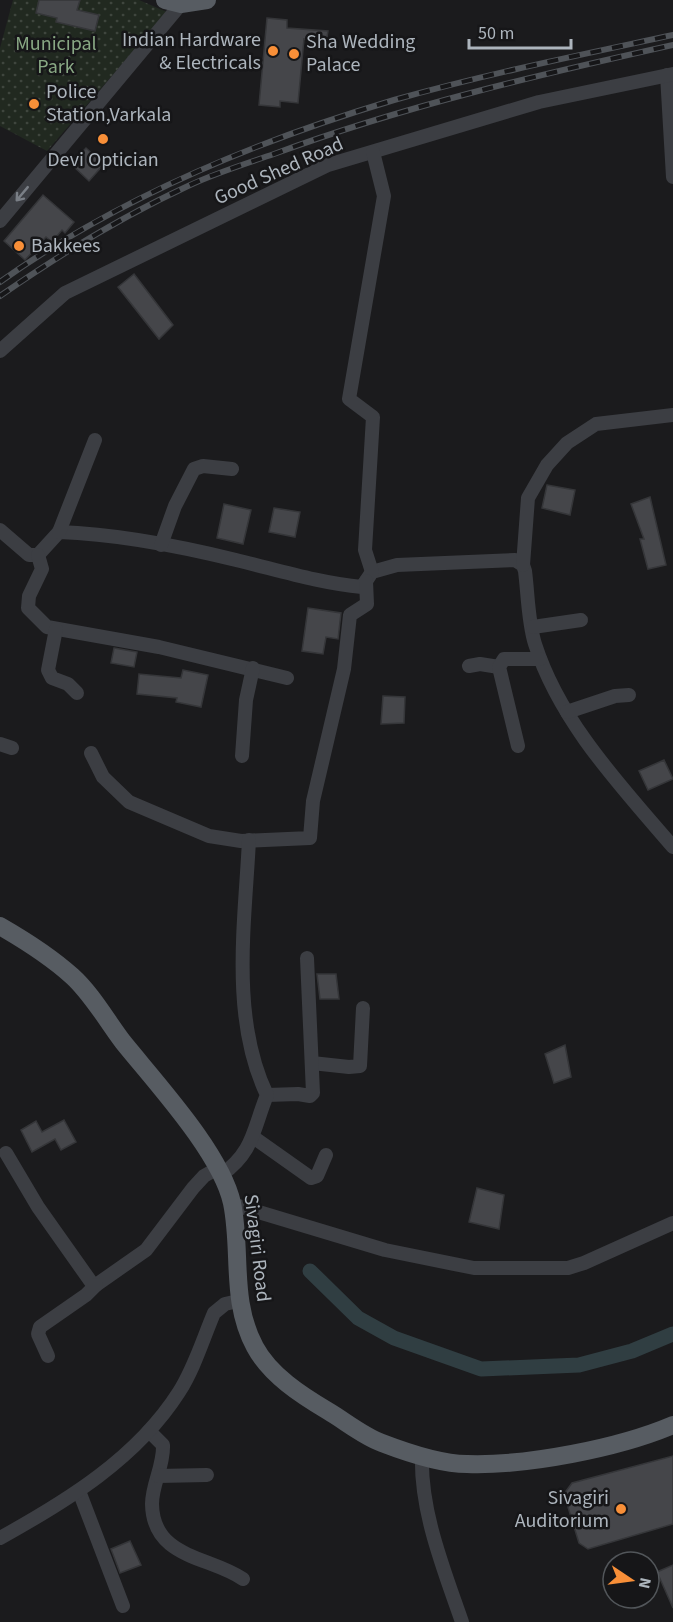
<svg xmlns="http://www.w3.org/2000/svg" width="673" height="1622" font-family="'Source Sans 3',sans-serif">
  <defs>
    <pattern id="park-dots" width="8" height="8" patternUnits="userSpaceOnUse" patternTransform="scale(1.5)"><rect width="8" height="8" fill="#212920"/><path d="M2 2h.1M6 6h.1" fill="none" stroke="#3f463e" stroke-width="1.8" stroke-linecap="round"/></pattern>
  </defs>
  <rect width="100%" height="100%" fill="#1b1b1d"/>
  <polygon fill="url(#park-dots)" points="13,0 139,0 167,12 47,151 0,126 0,48"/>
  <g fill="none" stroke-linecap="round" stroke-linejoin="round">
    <polyline stroke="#303e42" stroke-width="15" points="310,1271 358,1318 394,1338 481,1369 579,1365 632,1351 673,1334"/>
  </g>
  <g fill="#45464a" stroke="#353639" stroke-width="1.5">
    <polygon points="39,0 80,0 77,10 99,15 95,31 56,22 57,18 36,13"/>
    <polygon points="267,18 287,20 287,28 328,31 326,43 304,39 298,103 280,101 280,107 259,105"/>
    <polygon points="86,148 104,164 89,181 71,164"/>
    <polygon points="43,195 74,222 65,233 62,230 52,242 46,237 25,260 4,241"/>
    <polygon points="134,274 173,325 159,339 118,287"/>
    <polygon points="547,485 575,490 570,515 542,508"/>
    <polygon points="650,497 666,565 648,569 640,539 644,539 631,504"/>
    <polygon points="224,504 251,510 243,544 217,538"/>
    <polygon points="274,508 300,512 295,537 269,532"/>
    <polygon points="308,608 341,613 338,639 326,637 323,654 302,651"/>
    <polygon points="114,648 137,652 134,667 111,663"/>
    <polygon points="183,670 208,675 201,707 176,702 177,698 137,694 139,674 181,678"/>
    <polygon points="383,696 405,697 404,723 381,724"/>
    <polygon points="664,760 673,779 648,790 639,771"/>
    <polygon points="317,974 336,974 339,999 320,999"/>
    <polygon points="565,1045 571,1077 554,1083 545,1054"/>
    <polygon points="64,1120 76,1142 61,1150 55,1139 32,1152 21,1130 36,1121 42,1132"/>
    <polygon points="477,1188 504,1195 499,1229 469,1222"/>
    <polygon points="673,1456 673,1524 588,1549 579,1543 564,1494 572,1483"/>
    <polygon points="130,1541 141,1565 120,1573 111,1549"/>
    <polygon points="673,1565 673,1608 657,1572"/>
  </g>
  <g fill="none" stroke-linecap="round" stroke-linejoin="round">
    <g stroke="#3c3e43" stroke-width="14">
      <polyline points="667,75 673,177"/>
      <polyline points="0,221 181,4"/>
      <polyline points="0,351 65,293 328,165 539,102 673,74"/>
      <path d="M0 530 29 555H38L59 532C118 534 179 546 236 560 278 570 319 583 362 587L372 572 397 565 515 560 523 565 525 571C528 594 528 622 535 644 560 722 620 785 673 847"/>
      <polyline points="59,532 95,440"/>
      <polyline points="161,545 175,506 194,469 203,466 232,469"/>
      <polyline points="38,555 42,569 29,596 28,608 47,627 159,647 287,678"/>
      <polyline points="523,565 528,498 547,465 567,443 596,424 673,415"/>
      <polyline points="372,572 365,550 373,417 349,399 384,196 373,152"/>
      <polyline points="533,627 581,620"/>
      <polyline points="56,629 48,670 52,678 68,684 77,693"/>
      <polyline points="469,666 480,664 499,667"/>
      <polyline points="567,712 615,696 629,695"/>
      <polyline points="0,744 12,748"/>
      <polyline points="518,746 499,667 504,659 540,659"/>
      <polyline points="91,753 103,777 129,802 209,836 241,841 310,838 313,801 344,669 350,615 367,604 366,581"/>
      <polyline points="242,756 246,700 253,668"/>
      <polyline points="312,1063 349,1067 360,1066 363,1008"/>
      <polyline points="267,1095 298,1094 310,1096 313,1093 307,958"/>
      <polyline points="253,1137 311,1178 317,1176 326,1155"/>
      <polyline points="6,1153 38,1207 91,1282 96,1285 146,1250 193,1188 204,1176 218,1168"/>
      <path d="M221 1175C254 1152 253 1129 267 1095 230 1018 245 922 249 840"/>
      <polyline points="232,1204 385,1250 474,1268 568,1268 584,1263 673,1223"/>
      <polyline points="48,1356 38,1334 40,1327 86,1295 96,1285"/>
      <path d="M149 1431 163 1445C164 1466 152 1484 152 1504 153 1559 210 1556 243 1579"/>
      <path d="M422 1455C420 1511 444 1570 462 1622"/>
      <polyline points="158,1476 207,1475"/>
      <polyline points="79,1491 123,1606"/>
      <path d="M0 1538C67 1501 137 1458 179 1392 194 1369 203 1339 214 1313L225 1304 238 1301"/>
    </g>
    <g stroke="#575c62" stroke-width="18">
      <polyline points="165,0 181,4 207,0"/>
      <path d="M0 926C26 941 50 956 72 976 92 994 107 1021 123 1042 156 1083 221 1153 232 1203 242 1252 230 1301 255 1347 270 1375 301 1395 328 1411 345 1421 363 1436 382 1443 408 1453 440 1464 467 1464 527 1466 619 1448 673 1425"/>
    </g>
    <g stroke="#4f5358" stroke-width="6">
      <g id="rail">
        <path d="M0 282C118 198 256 141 394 100 486 74 580 55 673 35"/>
        <path d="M0 296C59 255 123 216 188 186 215 173 245 164 274 154 404 106 538 75 673 45"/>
      </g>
    </g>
    <use href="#rail" stroke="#161618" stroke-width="4" stroke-dasharray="11" stroke-linecap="butt"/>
  </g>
  <defs><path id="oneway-shaft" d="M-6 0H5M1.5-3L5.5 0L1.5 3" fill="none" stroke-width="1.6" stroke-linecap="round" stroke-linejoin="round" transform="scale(1.5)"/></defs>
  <use stroke="#7a7f86" href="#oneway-shaft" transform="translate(22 194) rotate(130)"/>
  <g fill="#f88f38" stroke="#161618" stroke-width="2">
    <circle cx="273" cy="51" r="6"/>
    <circle cx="294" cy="54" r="6"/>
    <circle cx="34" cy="104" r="6"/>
    <circle cx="103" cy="139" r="6"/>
    <circle cx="19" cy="246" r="6"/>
    <circle cx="621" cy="1509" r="6"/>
  </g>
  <g text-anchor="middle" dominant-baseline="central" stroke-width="5" stroke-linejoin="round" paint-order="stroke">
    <g font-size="20" fill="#adb5bd" stroke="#161618" text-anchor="start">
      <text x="261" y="40" text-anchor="end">Indian Hardware<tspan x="261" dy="23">&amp; Electricals</tspan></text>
      <text x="306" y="42">Sha Wedding<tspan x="306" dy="23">Palace</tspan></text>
      <text x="46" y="92">Police<tspan x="46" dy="23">Station,Varkala</tspan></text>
      <text x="103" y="160" text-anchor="middle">Devi Optician</text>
      <text x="31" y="246">Bakkees</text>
      <text x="609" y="1498" text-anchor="end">Sivagiri<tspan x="609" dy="23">Auditorium</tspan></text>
    </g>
    <g font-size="20" fill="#89a884" stroke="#161618">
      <text x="56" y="44">Municipal<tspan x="56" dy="23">Park</tspan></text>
    </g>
    <g font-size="20" fill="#adb5bd" stroke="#161618">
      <text transform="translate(279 171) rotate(-24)">Good Shed Road</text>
      <text transform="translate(257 1248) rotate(83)">Sivagiri Road</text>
    </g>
  </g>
  <g transform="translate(631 1580) rotate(103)"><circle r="28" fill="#161618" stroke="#52565a" stroke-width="1.5"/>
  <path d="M0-4.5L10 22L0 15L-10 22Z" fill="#f88f38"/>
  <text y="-9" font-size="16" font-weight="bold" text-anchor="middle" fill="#adb5bd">N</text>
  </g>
  <path d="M469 39v9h102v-9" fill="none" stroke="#adb5bd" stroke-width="3"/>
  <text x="478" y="39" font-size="18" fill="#adb5bd" stroke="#161618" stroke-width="4.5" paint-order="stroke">50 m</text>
</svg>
